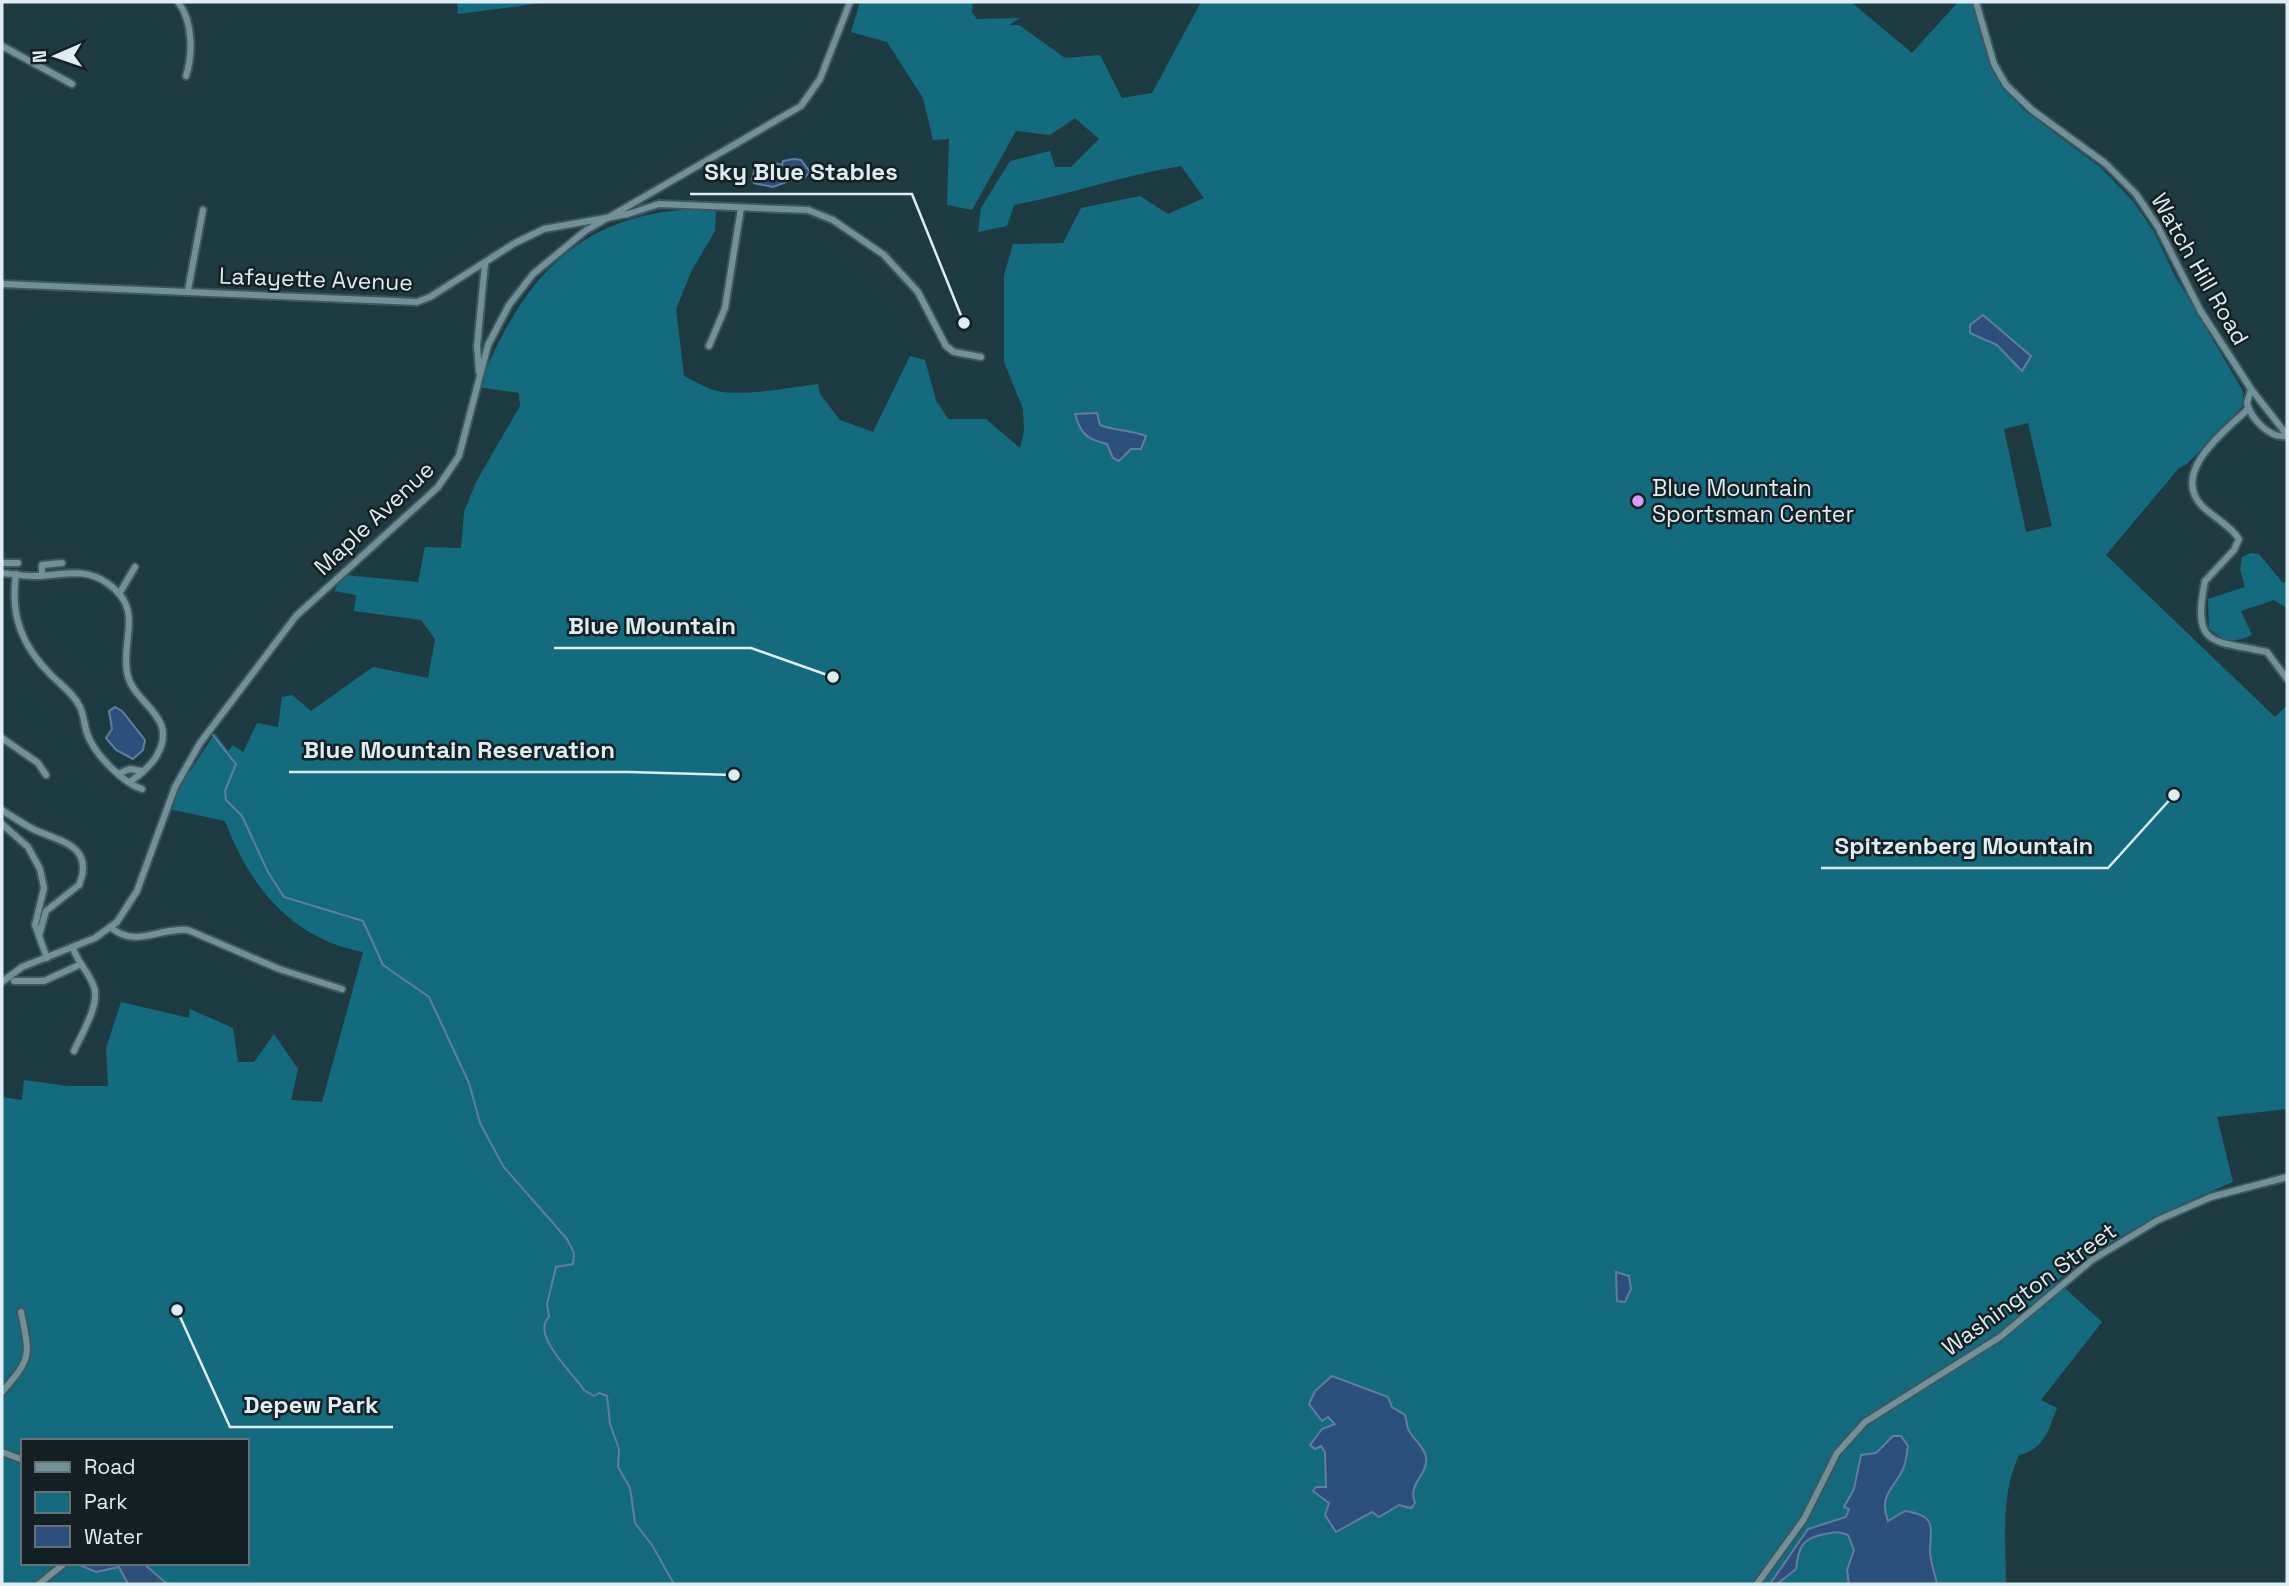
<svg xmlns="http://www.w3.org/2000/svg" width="2289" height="1586" font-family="'Space Grotesk',sans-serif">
  <rect width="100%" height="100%" fill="#1f3b42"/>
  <g fill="#156b7e" fill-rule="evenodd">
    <polygon points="457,2 549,2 458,14"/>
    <path d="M860 2H973L972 12 977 19 1020 18 1009 25H1019L1065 58 1100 55 1122 98 1152 93 1201 2H1851L1912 53 1958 2H1972L1989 61 2004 89 2025 111 2100 167 2133 201 2154 232 2174 274 2243 391V406L2187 464 2179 468 2106 555 2275 717 2287 705V1109L2217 1117 2233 1182C2169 1209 2110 1237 2057 1281L2102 1322 2041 1400 2057 1408C2048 1431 2045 1448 2019 1455 2000 1496 2006 1540 2006 1584H2V1097L22 1100 24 1080 68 1086H108L106 1048 121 1002 189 1018 190 1009 233 1028 238 1062H254L274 1034 298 1069 291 1100 322 1102 363 952C291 938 250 887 225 821L169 809 173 797 215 733 228 751 233 745 243 752 257 723 278 727 282 697 292 695 311 711 373 667 428 678 435 639 421 620 354 611 356 595 334 591 344 575 418 582 425 547 461 548 464 512 476 482 520 406 519 393 479 387C524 272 586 206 716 209L715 231 692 270 676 309 684 376C694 381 704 387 714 390 736 398 794 387 818 384L820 394 840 420 873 432 910 356 925 360 936 400 948 419H986L1020 448 1024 431 1023 409 1004 362V275L1013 244 1063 243 1081 208 1140 196 1168 214 1204 198 1181 166C1124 175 1071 194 1014 205L1007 226 978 232 981 208 1010 161 1050 151 1055 167H1071L1099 139 1075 118 1050 135 1016 131 972 210 947 205 949 139 933 140 923 98 887 42 851 32ZM2028 423 2052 526 2026 532 2004 429ZM23 1441H247V1563H23Z"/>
    <path d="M2251 553 2259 554 2283 583 2287 581V608L2274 600 2241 611 2252 635C2233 643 2225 643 2209 628L2208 599 2245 587 2240 569 2242 557Z"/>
  </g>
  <g fill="#2d4f7c" stroke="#627e9f" stroke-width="2">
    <polygon points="794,159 801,160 810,172 801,181 797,178 773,187 754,183 752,179 756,165 771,167 775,163 782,165 783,161"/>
    <polygon points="1983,315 2031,356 2022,371 1997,345 1970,333 1970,325"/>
    <path d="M1097 413 1100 425C1116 431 1131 430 1146 436L1141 449H1131L1119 461 1113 458 1107 444C1087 439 1081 435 1075 414Z"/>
    <polygon points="115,707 122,711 145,740 143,750 133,759 116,750 106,738 112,729 109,711"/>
    <polygon points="1616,1272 1629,1276 1631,1289 1625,1302 1617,1301"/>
    <path d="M1332 1376 1388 1397 1392 1407 1405 1415C1407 1421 1406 1425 1409 1431 1414 1440 1425 1447 1426 1458 1428 1476 1407 1483 1415 1503L1411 1508 1399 1505 1379 1517 1372 1512 1336 1532 1325 1515 1329 1503 1313 1491 1316 1487H1326L1325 1452 1321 1446 1315 1449 1310 1445 1322 1429 1335 1424 1328 1417 1322 1421 1309 1404 1315 1391Z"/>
    <path d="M1893 1436H1901L1908 1446C1907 1454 1906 1462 1903 1469 1895 1488 1878 1494 1888 1521L1905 1511C1936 1516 1931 1525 1930 1551 1930 1562 1935 1574 1937 1584H1849L1847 1570 1854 1550 1848 1535C1839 1531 1835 1532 1825 1534 1803 1538 1798 1546 1796 1569L1777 1584H1770L1808 1529 1846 1517 1849 1509 1844 1507 1854 1489 1861 1455 1876 1453Z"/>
    <polygon points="75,1563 143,1563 167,1584 128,1584 119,1567 96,1572"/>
  </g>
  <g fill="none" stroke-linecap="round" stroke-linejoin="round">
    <path stroke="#627e9f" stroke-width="2" d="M212 734 236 764 225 791 226 800 242 816 268 872 284 897 363 921 383 965 429 997 469 1083 480 1123 503 1166 567 1239 574 1253 573 1264 556 1267 547 1304 549 1317C530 1335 574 1374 584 1390L594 1396 599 1393 607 1396 610 1424 619 1449 618 1467 630 1488 635 1523 652 1545 674 1584"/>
    <g stroke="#3d575d" stroke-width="10">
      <g id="minor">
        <path d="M178 2C193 21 193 54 186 76"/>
        <polyline points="1976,2 1994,64 2006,85 2032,110 2106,164 2136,194 2158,227 2200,310 2251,389 2287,435"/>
        <polyline points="2,46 72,84"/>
        <polyline points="2,284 417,302 430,297 515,243 544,229 628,214 659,204 808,210 833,220 884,255 918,292 946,346 954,352 981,357"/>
        <polyline points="188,290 203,210"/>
        <polyline points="709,346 725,308 741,208"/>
        <polyline points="479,372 477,346 485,264"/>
        <path d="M2251 389 2247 403C2251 419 2270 439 2287 436"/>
        <path d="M2248 409C2225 431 2170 472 2202 506 2213 517 2231 526 2239 539L2234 550 2205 581C2191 649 2214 640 2267 652L2287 679"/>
        <polyline points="2,563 18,563"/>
        <path d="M2 573C12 574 23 576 34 576 60 576 84 566 107 583 145 609 121 638 127 672 132 705 181 715 156 757 150 766 138 777 129 782"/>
        <path d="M16 574C10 616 22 646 51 675 61 685 74 694 80 707 85 717 84 729 89 738 97 756 123 783 142 789"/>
        <polyline points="42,576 42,565 62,563"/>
        <polyline points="119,594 135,567"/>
        <polyline points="2,738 38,763 46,775"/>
        <polyline points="120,773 130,769 142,771"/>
        <path d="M2 810C13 817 23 824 35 830 60 841 95 846 79 885L46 911 39 936"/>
        <polyline points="2,824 28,847 40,869 44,888 35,925 47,958"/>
        <path d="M110 927C136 949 159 927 188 930L279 969 342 989"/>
        <path d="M73 948C78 963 90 974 94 987 100 1005 81 1035 74 1051"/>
        <polyline points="14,981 44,981 79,965"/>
        <polyline points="2,982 22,967 95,938 117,922 137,891 175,787 200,743 296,616 438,487 459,456 488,345 509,305 533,274 585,231 801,106 820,79 850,2"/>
        <path d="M2 1392C32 1357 30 1357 21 1312"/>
        <polyline points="2,1452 23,1460"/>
        <polyline points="39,1584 65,1563"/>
        <polyline points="1757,1584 1804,1519 1837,1453 1865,1422 2000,1337 2092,1260 2158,1220 2211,1197 2287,1177"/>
      </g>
    </g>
    <use href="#minor" stroke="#729098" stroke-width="6"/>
  </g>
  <circle fill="#dc99f4" stroke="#142023" stroke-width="2.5" cx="1638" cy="501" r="7"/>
  <g text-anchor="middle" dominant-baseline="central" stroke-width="5" stroke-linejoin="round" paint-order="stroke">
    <g font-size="23" fill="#ddedf2" stroke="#142023">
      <text transform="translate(2200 269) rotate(60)">Watch Hill Road</text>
      <text transform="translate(316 279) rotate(2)">Lafayette Avenue</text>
      <text transform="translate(374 518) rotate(-43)">Maple Avenue</text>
      <text transform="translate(2029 1289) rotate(-36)">Washington Street</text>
    </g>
    <g font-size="23" fill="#ddedf2" stroke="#142023" text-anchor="start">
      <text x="1652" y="488">Blue Mountain<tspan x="1652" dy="26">Sportsman Center</tspan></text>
    </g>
  </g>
  <path fill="none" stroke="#ddedf2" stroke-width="2.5" d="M964 323L912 194H690M833 677L751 648H554M734 775L629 772H289M2174 795L2108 868H1821M177 1310L230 1427H393"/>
  <g fill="#ddedf2" stroke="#142023" stroke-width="2.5">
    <circle cx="964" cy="323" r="7"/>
    <circle cx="833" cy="677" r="7"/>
    <circle cx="734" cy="775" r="7"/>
    <circle cx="2174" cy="795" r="7"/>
    <circle cx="177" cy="1310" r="7"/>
  </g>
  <g font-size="24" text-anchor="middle" font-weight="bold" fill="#ddedf2" stroke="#142023" stroke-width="5" stroke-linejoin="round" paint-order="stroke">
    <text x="801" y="180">Sky Blue Stables</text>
    <text x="652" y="634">Blue Mountain</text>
    <text x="459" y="758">Blue Mountain Reservation</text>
    <text x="1964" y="854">Spitzenberg Mountain</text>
    <text x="311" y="1413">Depew Park</text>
  </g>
  <rect width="2289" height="1586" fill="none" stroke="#ddedf2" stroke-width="7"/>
  <rect x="21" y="1439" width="228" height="126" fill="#142023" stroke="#647276" stroke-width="2"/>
  <rect x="35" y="1462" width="35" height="10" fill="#729098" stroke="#647276" stroke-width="2"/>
  <text x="84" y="1474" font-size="21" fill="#ddedf2">Road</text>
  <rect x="35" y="1492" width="35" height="21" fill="#156b7e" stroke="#647276" stroke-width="2"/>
  <text x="84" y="1509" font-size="21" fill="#ddedf2">Park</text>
  <rect x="35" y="1526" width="35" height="21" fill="#2d4f7c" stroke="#647276" stroke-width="2"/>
  <text x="84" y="1544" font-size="21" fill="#ddedf2">Water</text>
  <g transform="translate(56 56) rotate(268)" stroke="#142023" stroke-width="5" paint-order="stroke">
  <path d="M0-5L12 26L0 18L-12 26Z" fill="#ddedf2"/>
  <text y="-10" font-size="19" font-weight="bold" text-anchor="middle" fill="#ddedf2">N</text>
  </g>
</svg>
